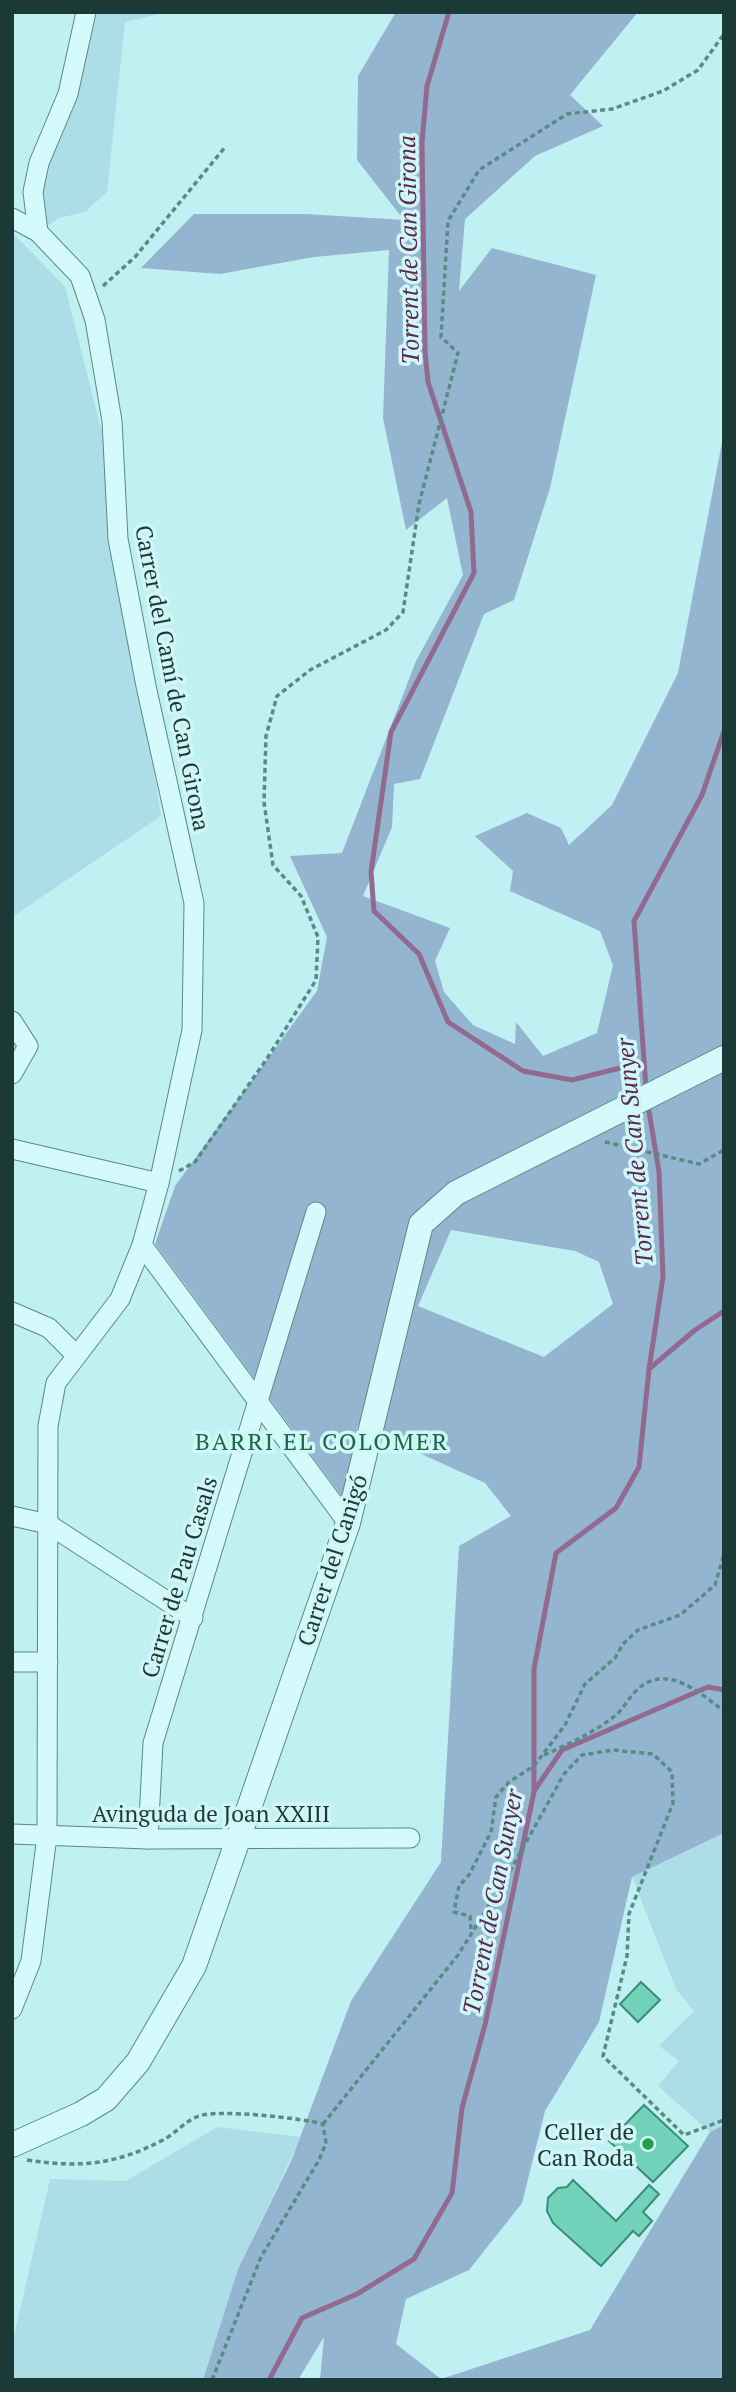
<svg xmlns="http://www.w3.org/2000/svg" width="736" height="2392" font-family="'PT Serif',serif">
  <rect width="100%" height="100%" fill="#c0f0f1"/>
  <g fill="#addee8">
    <polygon points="86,12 168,12 125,22 107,192 85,212 59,218 38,232 39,163"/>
    <polygon points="12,232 65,287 114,480 118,539 161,816 12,917"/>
    <polygon points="724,1833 724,2125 710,2132 658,2086 679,2061 659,2046 694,2011 676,1989 632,1877"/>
    <polygon points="217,2127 301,2137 238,2269 203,2380 12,2380 12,2345 50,2179 126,2181"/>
  </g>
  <path fill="#93b5d0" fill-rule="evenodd" d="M396 12H638L570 95 603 126 535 156 465 219 459 291 492 248 596 275 550 488 514 600 484 614 420 779 394 784 392 827 363 896 450 928 435 961 444 992 473 1025 515 1044 516 1022 543 1056 597 1033 613 965 600 931 510 891 513 871 475 836 527 813 561 828 569 845 612 805 678 673 724 432V1833L632 1877 599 2022 545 2111 522 2203 469 2270 406 2299 396 2344 441 2379 590 2330 710 2132 724 2125V2380H320L324 2337 298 2380H203L238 2269 292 2159 351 2001 441 1862 459 1546 511 1516 485 1483 358 1425 343 1498 155 1244 175 1186 317 991 327 937 290 856 342 853 416 661 463 575 447 498 406 530 383 418 389 250 314 257 220 274 141 268 194 214H306L404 220 357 160 358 76ZM451 1230 575 1251 599 1262 613 1304 544 1357 418 1306Z"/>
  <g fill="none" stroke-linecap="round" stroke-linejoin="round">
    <g stroke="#926a8f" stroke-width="5">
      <polyline points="449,12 427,86 422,142 425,350 428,382 471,512 474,573 391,732 371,872 374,911 419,954 448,1022 523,1071 572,1080 644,1062"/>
      <polyline points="646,1088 634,921 702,795 724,731"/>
      <polyline points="649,1369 695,1330 724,1311"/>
      <polyline points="534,1791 562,1750 708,1687 724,1690"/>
      <polyline points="269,2380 302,2318 357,2294 414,2259 452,2193 462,2108 485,2025 534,1792 534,1669 556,1553 616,1508 639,1467 649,1369 663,1277 659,1172 648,1105"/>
    </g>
  </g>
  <g fill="#73d2ba" stroke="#3a8d77" stroke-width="2">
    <polygon points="641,1982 660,2000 638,2022 620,2004"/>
    <polygon points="644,2105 688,2146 653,2182 609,2141"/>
    <polygon points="573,2180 616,2221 649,2185 659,2194 643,2212 652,2221 639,2236 633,2231 601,2266 553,2223 547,2211 548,2198 558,2188 567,2187"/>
  </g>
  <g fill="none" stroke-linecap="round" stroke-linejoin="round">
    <g stroke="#578c85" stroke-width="21">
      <g id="minor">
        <polyline points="12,218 38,232"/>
        <polyline points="12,1021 28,1046 12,1074"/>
        <polyline points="12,1149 159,1183"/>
        <polyline points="142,1245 348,1523"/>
        <polyline points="12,1312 49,1328 75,1354"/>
        <polyline points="12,1516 48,1524 193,1618"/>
        <polyline points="12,1662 48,1662"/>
        <polyline points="12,1834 148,1839 410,1838"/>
        <polyline points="148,1839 153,1743 316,1212"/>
        <polyline points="12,2009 31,1961 47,1836 48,1426 56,1383 120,1299 142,1245 159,1183 192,1030 194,903 146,686 118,539 112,421 95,320 80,276 38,232 33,192 39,163 68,94 86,12"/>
      </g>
    </g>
    <g stroke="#578c85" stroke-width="26">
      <polyline id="tertiary" points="12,2145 81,2114 106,2099 138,2062 194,1966 348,1523 421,1224 456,1193 724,1058"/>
    </g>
    <g stroke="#578c85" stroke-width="3.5" stroke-dasharray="5 3.5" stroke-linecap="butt">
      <polyline points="103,286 135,257 226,146"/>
      <polyline points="605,1142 699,1164 724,1150"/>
      <polyline points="179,1171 195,1162 268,1057 316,980 318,937 301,896 273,865 264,802 266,736 277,696 310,670 386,630 403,612 419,504 458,353 441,337 448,221 479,170 567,114 612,109 663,91 698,70 724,34"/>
      <path d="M544 1755C569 1744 595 1732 616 1715 624 1708 629 1697 637 1690 666 1662 700 1693 724 1711"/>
      <polyline points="471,1929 470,1916 454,1912 459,1886 469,1875 491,1832 496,1797 509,1782 534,1766 565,1725 585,1684 615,1658 623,1644 638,1630 680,1615 715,1585 724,1554"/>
      <polyline points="323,2124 458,1955 508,1875 564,1774 582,1755 613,1750 653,1754 672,1772 673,1803 629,1914 627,1956 603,2056 684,2135 724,2120"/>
      <path d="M27 2160C80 2168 115 2165 163 2140 175 2134 186 2120 199 2116 217 2109 302 2118 323 2124"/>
      <polyline points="212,2380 261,2257 319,2160 326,2143 323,2124"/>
    </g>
    <use href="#minor" stroke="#d4fafb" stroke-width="19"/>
    <use href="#tertiary" stroke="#d4fafb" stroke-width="24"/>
  </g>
  <circle fill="#22a04b" stroke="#d0f6f8" stroke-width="2.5" cx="648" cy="2144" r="7"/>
  <g text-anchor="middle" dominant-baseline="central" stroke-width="7" stroke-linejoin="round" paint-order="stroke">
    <g font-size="23" fill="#1c3a35" stroke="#d0f6f8">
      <text transform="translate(173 678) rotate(79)">Carrer del Camí de Can Girona</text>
      <text transform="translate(332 1560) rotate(-72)">Carrer del Canigó</text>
      <text transform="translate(179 1577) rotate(-73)">Carrer de Pau Casals</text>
      <text x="211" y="1813">Avinguda de Joan XXIII</text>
    </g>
    <g font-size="23" fill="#1c3a35" stroke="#d0f6f8" text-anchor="end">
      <text x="634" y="2131">Celler de<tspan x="634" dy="26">Can Roda</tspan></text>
    </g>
    <g font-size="24" font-style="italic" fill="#5b2a4e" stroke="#d0f6f8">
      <text transform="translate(408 250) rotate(-91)">Torrent de Can Girona</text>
      <text transform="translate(634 1152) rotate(-95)">Torrent de Can Sunyer</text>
      <text transform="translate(492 1902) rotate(-79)">Torrent de Can Sunyer</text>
    </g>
    <g font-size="24" letter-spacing="2" fill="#186a45" stroke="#d0f6f8">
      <text x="322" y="1441">BARRI EL COLOMER</text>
    </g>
  </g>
  <rect width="736" height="2392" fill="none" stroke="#1c3a35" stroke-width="28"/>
</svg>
